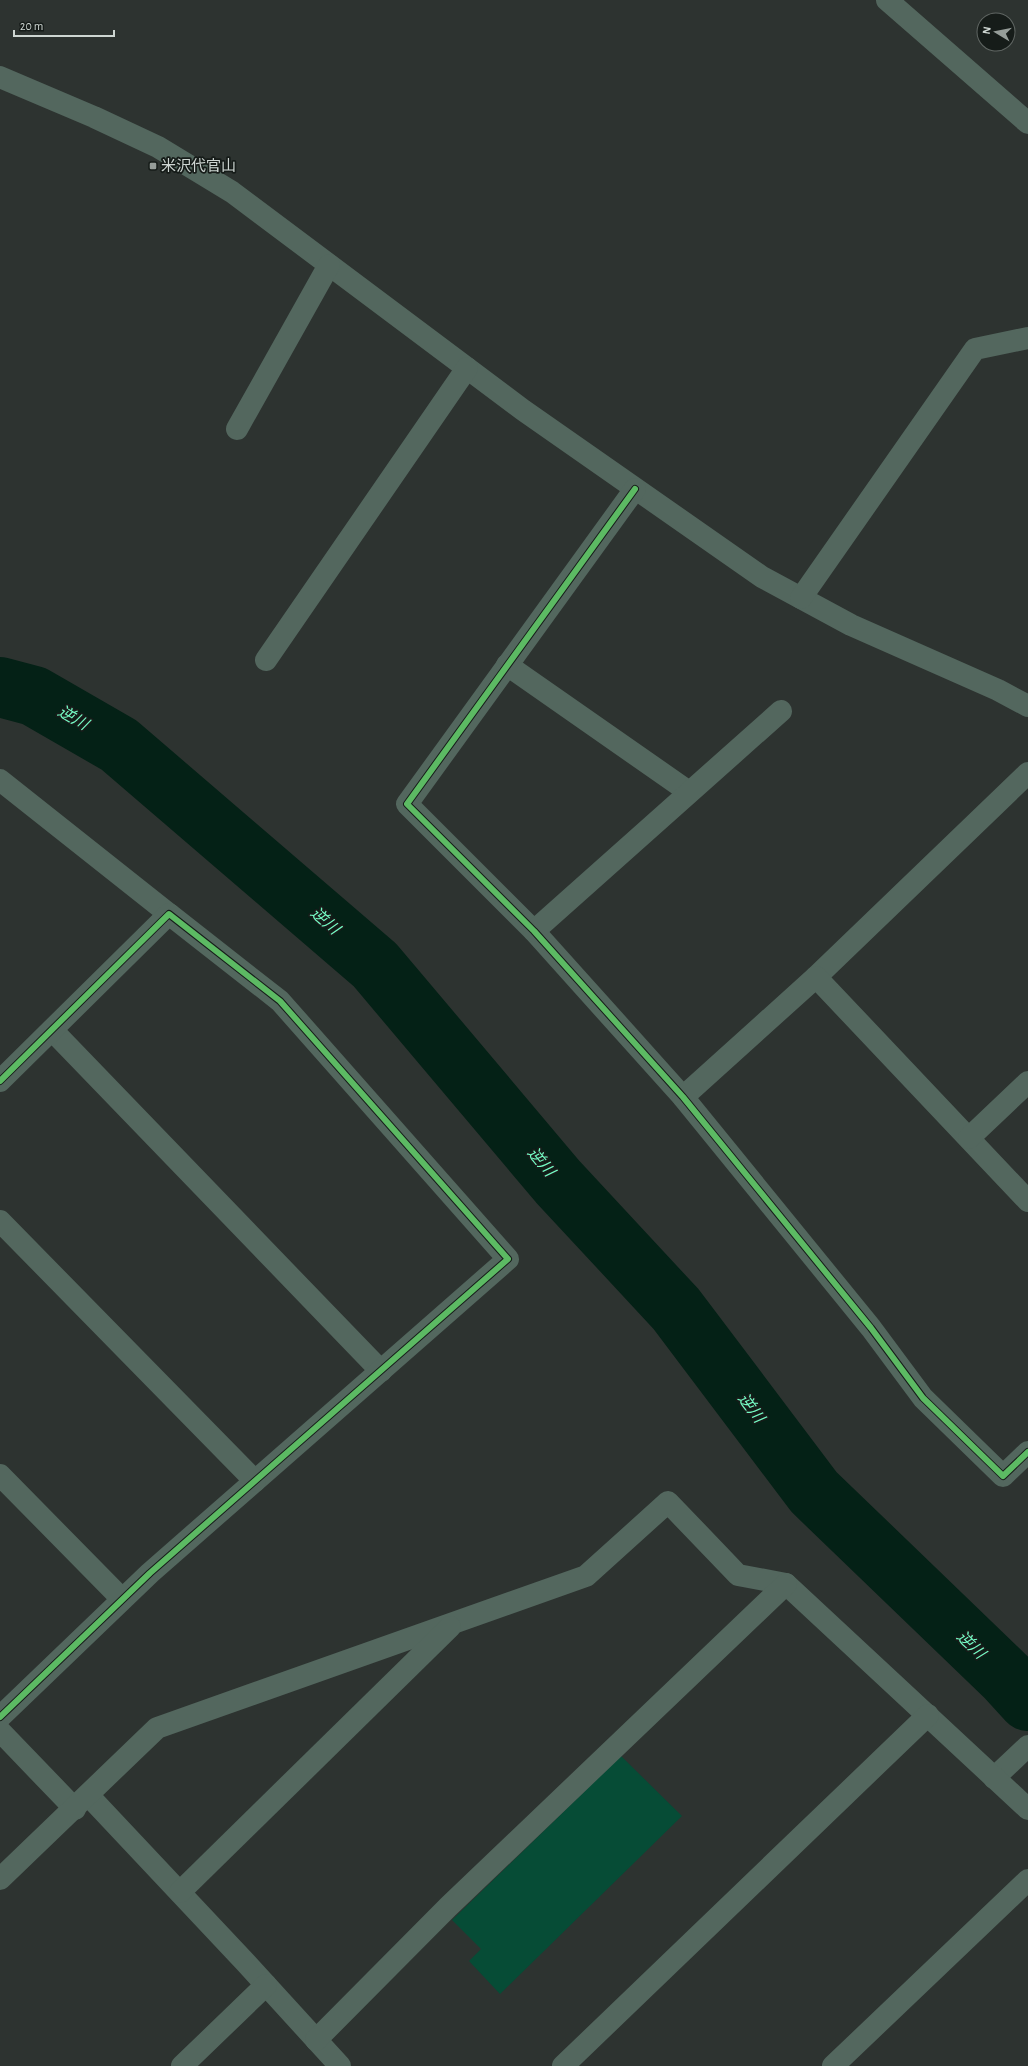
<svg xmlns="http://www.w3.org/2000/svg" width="1028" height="2066" font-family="'Alegreya Sans','Noto Sans JP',sans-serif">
  <rect width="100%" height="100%" fill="#2d3330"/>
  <polygon fill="#064c36" points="621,1756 682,1816 500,1994 469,1961 481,1949 452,1920"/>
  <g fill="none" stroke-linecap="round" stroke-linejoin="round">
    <polyline stroke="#042116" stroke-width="60" points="0,687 34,696 119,745 375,965 558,1182 676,1309 814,1492 1007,1678 1028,1701"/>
    <g stroke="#53675e" stroke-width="22">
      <polyline points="887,0 1028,123"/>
      <polyline points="0,77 94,117 158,147 232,192 523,410 762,577 851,625 998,690 1028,706"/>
      <polyline points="237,429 329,265"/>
      <polyline points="635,489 407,804 534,931 683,1097 871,1328 923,1398 1003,1476 1028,1452"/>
      <polyline points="801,598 975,349 1028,338"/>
      <polyline points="266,660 467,368"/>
      <polyline points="507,665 689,792"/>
      <polyline points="0,780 169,914"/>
      <polyline points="534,931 781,711"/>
      <polyline points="816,977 1028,773"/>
      <polyline points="52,1030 381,1371"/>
      <polyline points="0,1081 169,914 280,1001 508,1259 150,1573 0,1717"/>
      <polyline points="683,1097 816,977 1028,1201"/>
      <polyline points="969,1138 1028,1082"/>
      <polyline points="0,1221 255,1481"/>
      <polyline points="0,1475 122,1599"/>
      <polyline points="0,1731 75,1809"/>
      <polyline points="994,1778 1028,1746"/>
      <polyline points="88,1795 246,1963 340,2066"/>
      <polyline points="0,1879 157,1728 586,1576 668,1502 738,1575 786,1584 1028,1809"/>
      <polyline points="180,1892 450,1627"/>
      <polyline points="316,2040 448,1907 786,1584"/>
      <polyline points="182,2066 266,1985"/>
      <polyline points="563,2066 928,1715"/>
      <polyline points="833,2066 1028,1880"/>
    </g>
    <g stroke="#161c19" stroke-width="8">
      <g id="cycleway">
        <polyline points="635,489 407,804 534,931 683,1097 871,1328 923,1398 1003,1476 1028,1452"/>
        <polyline points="0,1081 169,914 280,1001 508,1259 150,1573 0,1717"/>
      </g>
    </g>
    <use href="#cycleway" stroke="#5cba63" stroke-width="6"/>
  </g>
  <rect fill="#969d99" stroke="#161c19" stroke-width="1.5" x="149" y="162" width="8" height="8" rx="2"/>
  <g text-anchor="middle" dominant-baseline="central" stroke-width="3.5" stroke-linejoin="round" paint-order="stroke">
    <g font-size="15" fill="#ced6d2" stroke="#161c19" text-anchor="start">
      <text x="161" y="166">米沢代官山</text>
    </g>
    <g font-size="16" font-style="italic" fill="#75fcc5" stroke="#161c19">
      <text transform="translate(73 718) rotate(30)">逆川</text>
      <text transform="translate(325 921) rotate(41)">逆川</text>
      <text transform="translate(541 1162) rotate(50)">逆川</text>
      <text transform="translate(751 1408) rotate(53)">逆川</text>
      <text transform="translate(971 1645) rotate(44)">逆川</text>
    </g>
  </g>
  <g transform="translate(996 32) rotate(280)"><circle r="19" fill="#161c19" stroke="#606663"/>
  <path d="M0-3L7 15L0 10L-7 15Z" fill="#969d99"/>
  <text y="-6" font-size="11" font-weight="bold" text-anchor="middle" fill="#ced6d2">N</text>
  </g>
  <path d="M14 30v6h100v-6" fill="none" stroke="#ced6d2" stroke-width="2"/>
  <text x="20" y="30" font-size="12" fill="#ced6d2" stroke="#161c19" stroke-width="3" paint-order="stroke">20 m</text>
</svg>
